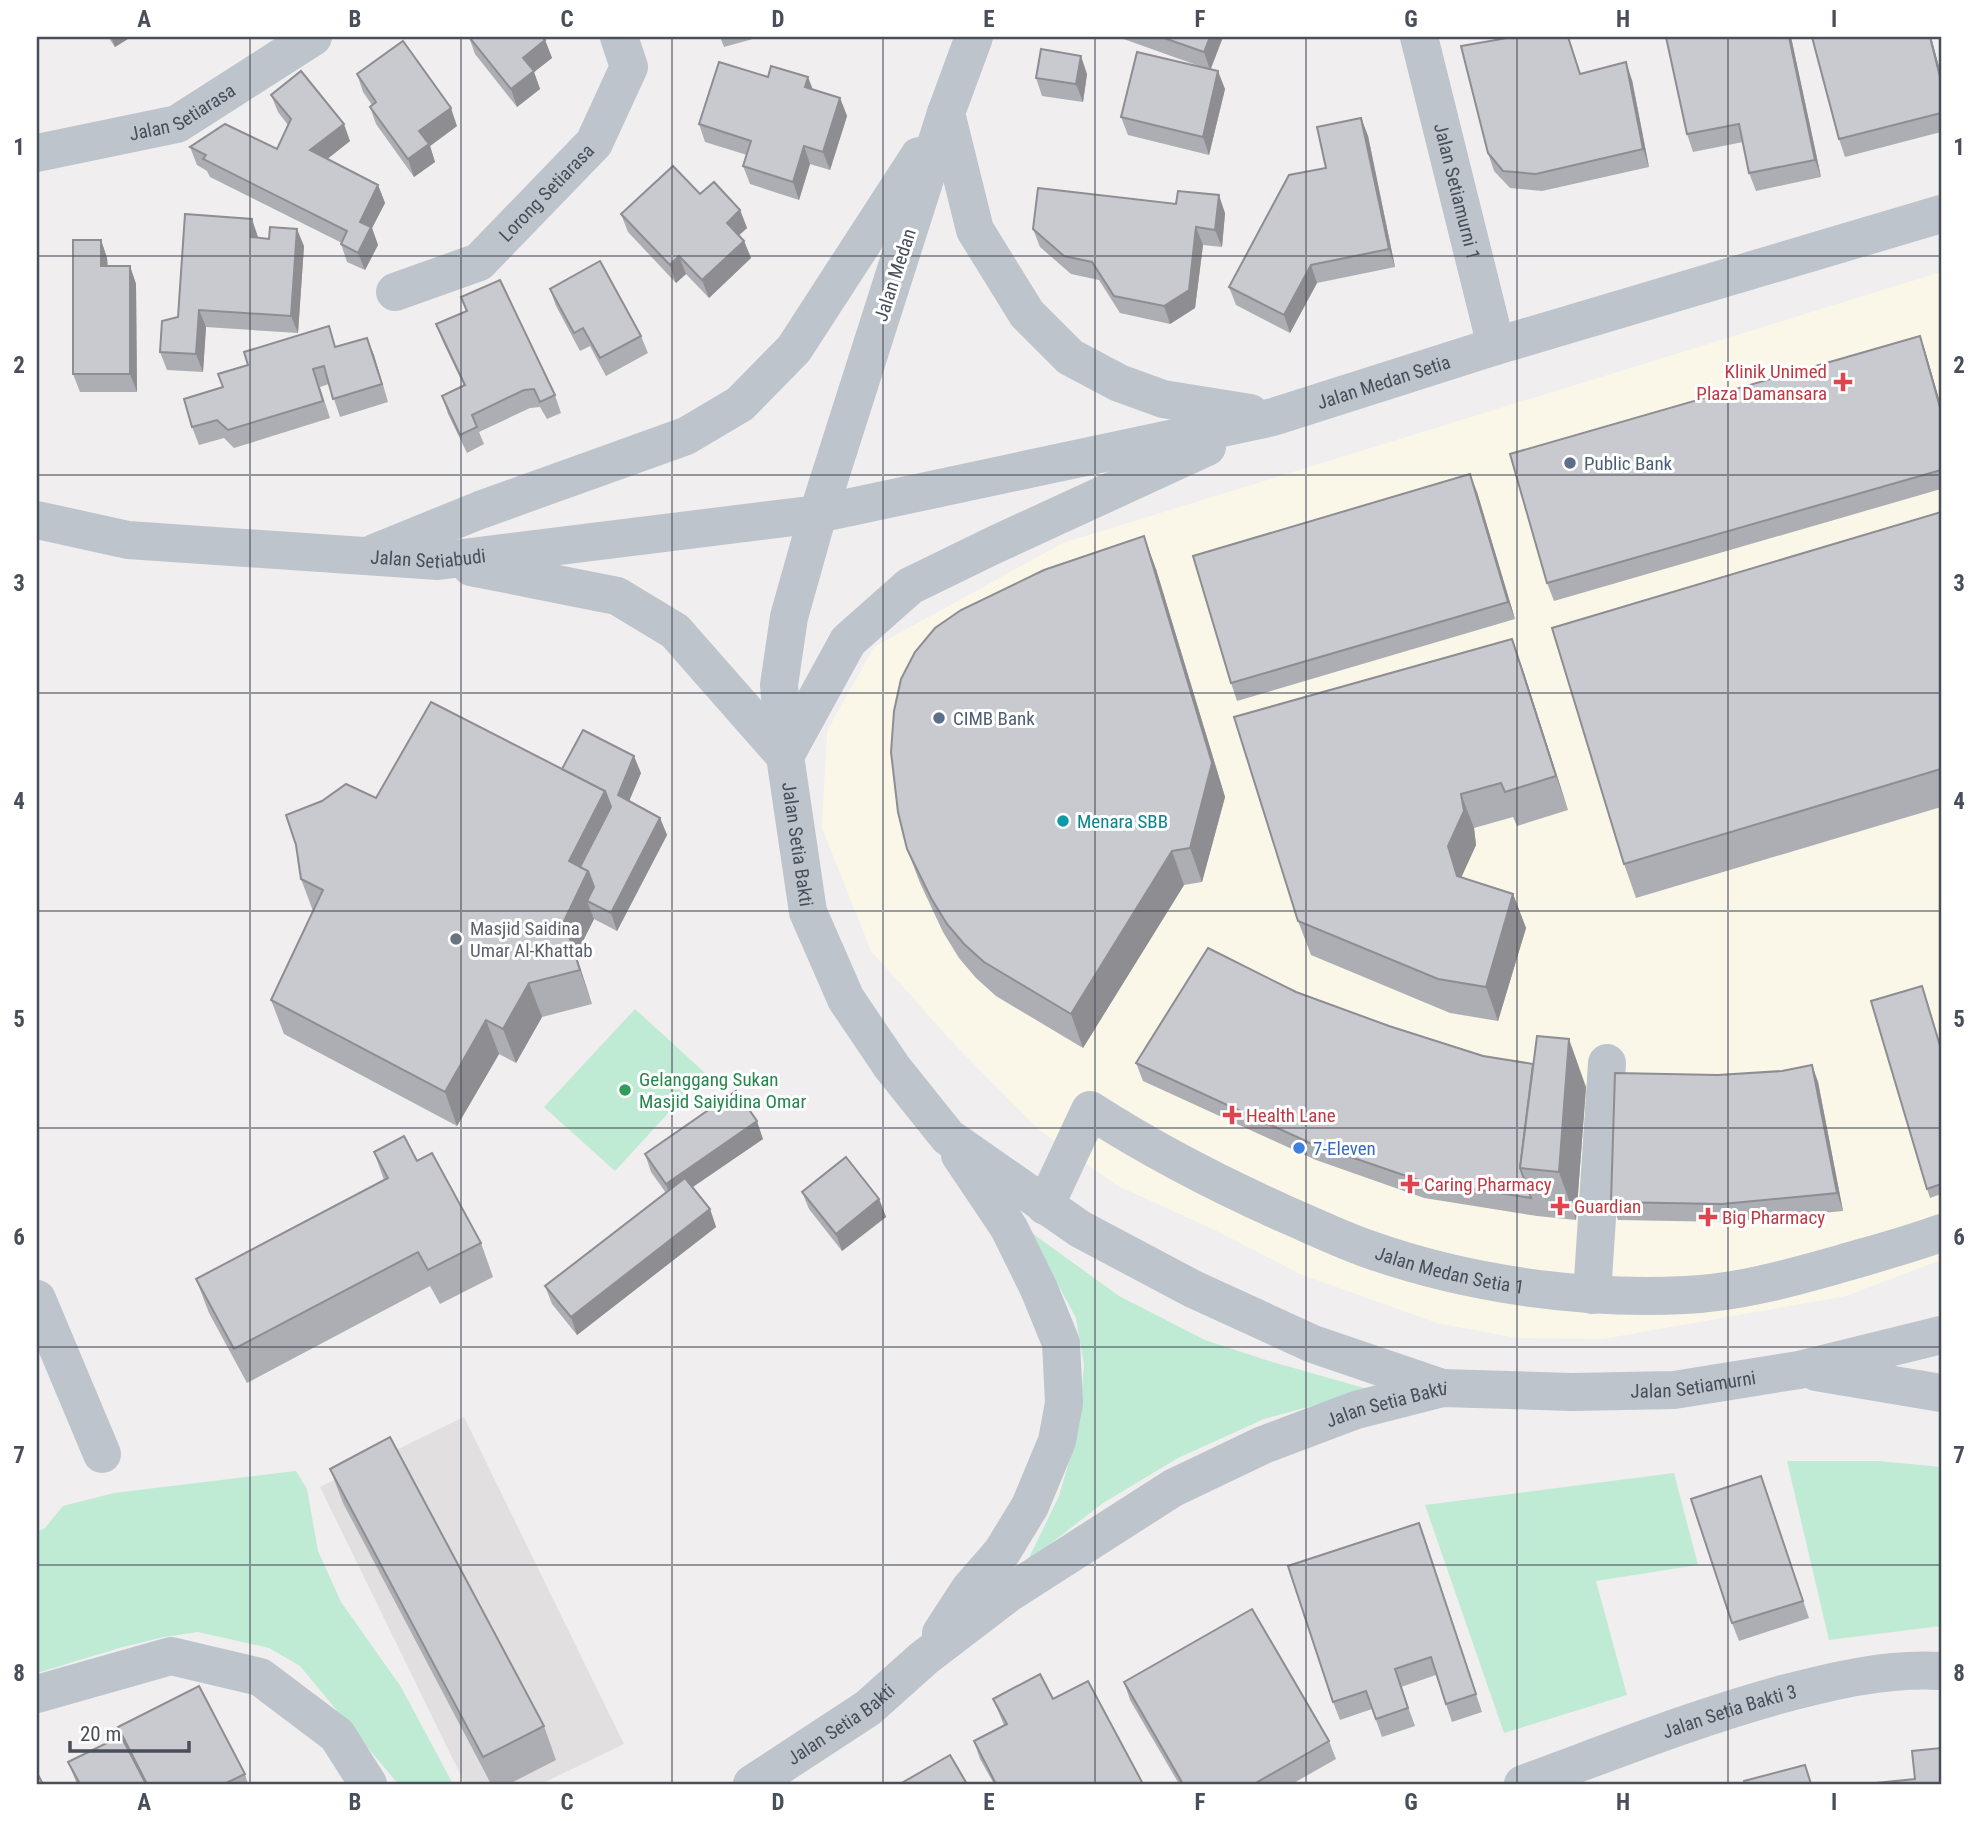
<svg xmlns="http://www.w3.org/2000/svg" width="1978" height="1821" font-family="'Roboto Condensed',sans-serif">
  <rect width="100%" height="100%" fill="#f0eeee"/>
  <polygon fill="#faf7e8" points="1941,272 1941,1260 1846,1296 1603,1339 1517,1338 1437,1323 1300,1274 1217,1231 1118,1186 1038,1129 954,1044 871,951 822,828 827,731 874,647 1063,543"/>
  <polygon fill="#e1dfdf" points="464,1417 624,1744 541,1784 465,1784 320,1487"/>
  <g fill="#bfebd5">
    <polygon points="635,1009 705,1073 615,1171 544,1107"/>
    <polygon points="1029,1231 1119,1296 1205,1340 1269,1361 1371,1390 1264,1419 1178,1458 1103,1503 1027,1562 1059,1496 1078,1431 1084,1365 1076,1318"/>
    <polygon points="1787,1461 1878,1461 1941,1467 1941,1626 1829,1640"/>
    <polygon points="296,1471 307,1489 318,1551 341,1602 401,1687 453,1784 398,1784 300,1666 269,1648 198,1632 164,1637 119,1648 37,1673 37,1531 44,1529 63,1506 114,1493"/>
    <polygon points="1674,1473 1698,1565 1596,1581 1627,1695 1504,1733 1425,1505"/>
  </g>
  <g fill="none" stroke-linecap="round" stroke-linejoin="round">
    <g stroke="#bdc4cc" stroke-width="38">
      <path id="s1" d="M974 37 946 113 818 514 789 617 779 685 785 756 808 912 846 999 892 1067 948 1137 1080 1229 1193 1289 1313 1344 1442 1388"/>
      <path id="s2" d="M1419 37 1496 346"/>
      <polyline points="946,113 975,230 1027,314 1070,357 1119,383 1163,399 1250,413"/>
      <path id="s3" d="M37 153 177 124 313 37"/>
      <path id="s4" d="M395 292 479 262 594 143 629 67 619 37"/>
      <path id="s5" d="M37 520 128 540 438 561 818 514 1273 417 1496 346 1941 214"/>
      <polyline points="374,553 480,510 686,436 740,404 794,349 919,156"/>
      <polyline points="471,567 617,596 675,631 785,756"/>
      <polyline points="785,756 848,641 910,586 992,546 1207,447"/>
      <path id="s6" d="M1045 1206 1090 1110C1152 1150 1218 1184 1285 1214 1313 1226 1340 1239 1368 1249 1466 1284 1581 1300 1685 1295 1738 1293 1790 1278 1840 1264 1874 1254 1908 1245 1941 1233"/>
      <polyline points="1592,1295 1607,1063"/>
      <polyline points="37,1299 102,1454"/>
      <polyline points="1816,1372 1941,1393"/>
      <polyline points="941,1633 969,1590 1002,1552 1030,1506 1057,1441 1064,1403 1061,1343 1039,1289 1009,1228 960,1155"/>
      <polyline points="37,1694 171,1656 260,1677 337,1735 368,1784"/>
      <path id="s7" d="M752 1784 868 1708 924 1658 1009 1593 1173 1488 1263 1445 1356 1410 1442 1388 1572 1392 1674 1390 1799 1370 1941 1335"/>
      <path id="s8" d="M1523 1784C1608 1753 1692 1719 1779 1695 1832 1681 1885 1668 1941 1671"/>
    </g>
  </g>
  <g fill="#adaeb3">
    <polygon points="108,37 131,37 115,47"/>
    <polygon points="469,37 545,40 552,58 534,72 540,89 517,107 475,54"/>
    <polygon points="720,37 760,37 724,47"/>
    <polygon points="1118,37 1223,37 1211,69 1225,89 1209,155 1128,135 1121,117 1202,67"/>
    <polygon points="1666,37 1791,37 1821,177 1756,191 1749,173 1743,142 1693,152 1687,134"/>
    <polygon points="1812,37 1931,37 1941,74 1941,132 1845,157 1839,139"/>
    <polygon points="357,74 457,126 430,146 435,162 414,177 376,124 370,107 372,105 363,92"/>
    <polygon points="1087,74 1083,102 1042,96 1036,78"/>
    <polygon points="1632,80 1649,167 1542,191 1510,188 1494,171 1488,153"/>
    <polygon points="813,90 840,98 847,116 830,170 810,164 799,200 750,184 743,166 747,155 705,142 699,124"/>
    <polygon points="271,95 350,141 327,159 378,185 385,203 372,228 378,245 365,270 347,262 341,244 342,243 210,177 207,171 197,165 190,147 277,149 288,125 278,112"/>
    <polygon points="1361,118 1368,136 1395,267 1317,283 1290,333 1236,305 1229,287 1326,168"/>
    <polygon points="700,194 740,210 747,228 739,235 744,241 751,258 709,298 686,274 676,283 628,232 621,214"/>
    <polygon points="1225,213 1222,247 1203,245 1195,308 1170,324 1120,313 1099,280 1071,274 1040,247 1033,229"/>
    <polygon points="258,237 258,238 304,246 298,333 206,327 203,372 167,370 160,352 178,317"/>
    <polygon points="101,240 107,258 108,266 130,266 136,284 137,392 80,392 73,374"/>
    <polygon points="550,289 641,336 648,353 606,376 590,346 580,351 556,306"/>
    <polygon points="461,297 555,395 561,413 547,419 540,407 530,408 479,432 484,444 467,453 448,414 442,396 464,386 443,342 436,324 466,311"/>
    <polygon points="367,338 388,402 340,417 329,384 320,387 330,418 234,448 224,438 199,445 192,427 336,347"/>
    <polygon points="1926,354 1941,406 1941,489 1554,601 1547,583"/>
    <polygon points="1477,492 1515,619 1237,701 1231,683"/>
    <polygon points="1941,512 1941,807 1636,898 1624,864"/>
    <polygon points="1156,569 1225,797 1202,882 1184,885 1083,1048 996,996 976,978 959,958 943,932 920,883 907,849"/>
    <polygon points="1512,639 1524,673 1568,810 1517,826 1513,817 1474,828 1476,845 1461,878 1513,894 1526,928 1498,1021 1450,1013 1311,955 1298,921"/>
    <polygon points="562,769 641,773 629,801 660,818 667,835 617,931 594,919 576,955 592,1004 542,1017 516,1063 499,1054 457,1126 284,1034 271,1000 313,911 301,879"/>
    <polygon points="1296,992 1389,1026 1586,1087 1576,1220 1537,1216 1424,1198 1316,1160 1143,1081 1136,1063"/>
    <polygon points="1925,994 1941,1047 1941,1194 1930,1198 1927,1189"/>
    <polygon points="1812,1065 1818,1082 1843,1211 1728,1222 1618,1220 1611,1202 1718,1075 1782,1071"/>
    <polygon points="763,1139 693,1187 710,1209 716,1227 577,1335 552,1304 545,1286 666,1193 651,1172 645,1154"/>
    <polygon points="374,1152 417,1161 481,1243 493,1277 440,1304 430,1286 247,1383 209,1313 196,1279 384,1180"/>
    <polygon points="802,1192 879,1199 886,1217 842,1251 809,1209"/>
    <polygon points="330,1469 544,1726 556,1760 509,1784 491,1784 343,1503"/>
    <polygon points="1761,1476 1809,1618 1739,1641 1732,1623"/>
    <polygon points="1425,1541 1482,1712 1452,1722 1436,1675 1401,1687 1415,1726 1382,1737 1372,1709 1340,1720 1333,1702"/>
    <polygon points="1124,1682 1329,1741 1336,1759 1292,1784 1179,1784 1130,1700"/>
    <polygon points="993,1699 1053,1699 1143,1784 994,1784 980,1759 974,1741 1004,1725"/>
    <polygon points="118,1727 245,1774 248,1784 77,1784 68,1762 121,1736"/>
  </g>
  <g fill="#8d8d92">
    <polygon points="111,37 131,37 115,47"/>
    <polygon points="1210,37 1223,37 1210,70 1204,52"/>
    <polygon points="1789,37 1791,37 1821,177 1815,160"/>
    <polygon points="1930,37 1931,37 1941,74 1941,81"/>
    <polygon points="545,40 552,58 534,72 540,89 517,107 511,89 523,58"/>
    <polygon points="1081,56 1087,74 1083,102 1076,84"/>
    <polygon points="1626,62 1632,80 1649,167 1643,149"/>
    <polygon points="1218,71 1225,89 1209,155 1203,137"/>
    <polygon points="808,77 815,95 805,87"/>
    <polygon points="840,98 847,116 830,170 823,152"/>
    <polygon points="451,108 457,126 430,146 435,162 414,177 408,159 419,131"/>
    <polygon points="1361,118 1368,136 1395,267 1389,249"/>
    <polygon points="344,124 350,141 316,168 310,150"/>
    <polygon points="804,146 810,164 799,200 793,182"/>
    <polygon points="378,185 385,203 372,228 378,245 365,270 358,253 360,222"/>
    <polygon points="1219,195 1225,213 1222,247 1215,230"/>
    <polygon points="740,210 747,228 734,240 727,223"/>
    <polygon points="252,219 258,237 257,255 251,237"/>
    <polygon points="1196,227 1203,245 1195,308 1170,324 1164,306"/>
    <polygon points="297,229 304,246 298,333 291,316"/>
    <polygon points="101,240 107,258 108,284 101,266"/>
    <polygon points="744,241 751,258 709,298 702,280"/>
    <polygon points="679,256 686,274 676,283 670,265"/>
    <polygon points="1311,265 1317,283 1290,333 1284,315"/>
    <polygon points="130,266 136,284 137,392 130,374"/>
    <polygon points="199,310 206,327 203,372 196,354"/>
    <polygon points="1920,336 1926,354 1941,406 1941,411"/>
    <polygon points="367,338 374,355 388,402 382,384"/>
    <polygon points="1470,474 1477,492 1515,619 1508,602"/>
    <polygon points="1144,536 1156,569 1225,797 1202,882 1190,848"/>
    <polygon points="1512,639 1524,673 1568,810 1556,776"/>
    <polygon points="634,756 641,773 624,813 618,795"/>
    <polygon points="605,791 618,825 601,905 587,901 594,919 576,955 592,1004 580,970 564,921 569,861"/>
    <polygon points="1461,794 1474,828 1476,845 1460,880 1457,876 1448,846"/>
    <polygon points="660,818 667,835 617,931 611,913"/>
    <polygon points="1172,851 1184,885 1083,1048 1071,1014"/>
    <polygon points="1513,894 1526,928 1498,1021 1486,987"/>
    <polygon points="529,983 542,1017 516,1063 503,1029"/>
    <polygon points="486,1020 499,1054 457,1126 445,1092"/>
    <polygon points="1569,1039 1586,1087 1576,1220 1559,1172"/>
    <polygon points="1812,1065 1818,1082 1843,1211 1837,1193"/>
    <polygon points="757,1121 763,1139 672,1201 666,1184"/>
    <polygon points="879,1199 886,1217 842,1251 836,1234"/>
    <polygon points="710,1209 716,1227 577,1335 571,1317"/>
  </g>
  <g fill="#c9cad0" stroke="#8d8d92" stroke-width="2">
    <polygon points="469,37 542,37 545,40 523,58 534,71 511,89"/>
    <polygon points="1161,37 1210,37 1204,52"/>
    <polygon points="1513,37 1568,37 1580,74 1626,62 1643,149 1536,174 1503,171 1488,153 1461,46"/>
    <polygon points="1666,37 1789,37 1815,160 1749,173 1739,124 1687,134"/>
    <polygon points="1812,37 1930,37 1941,81 1941,113 1839,139"/>
    <polygon points="403,41 451,108 419,131 429,144 408,159 370,107 376,102 357,74"/>
    <polygon points="1041,49 1081,56 1076,84 1036,78"/>
    <polygon points="1137,52 1218,71 1203,137 1121,117"/>
    <polygon points="719,62 768,77 771,66 808,77 805,87 840,98 823,152 804,146 793,182 743,166 751,141 699,124"/>
    <polygon points="301,71 344,124 310,150 378,185 360,222 371,227 358,253 341,244 347,231 203,159 206,155 190,147 225,124 277,149 291,119 271,95"/>
    <polygon points="1361,118 1389,249 1311,265 1284,315 1229,287 1289,175 1326,168 1317,127"/>
    <polygon points="673,166 700,194 714,182 740,210 727,223 744,241 702,280 679,256 670,265 621,214"/>
    <polygon points="1038,188 1176,204 1178,191 1219,195 1215,230 1196,227 1189,290 1164,306 1114,296 1092,262 1064,256 1033,229"/>
    <polygon points="185,214 252,219 251,237 269,239 270,227 297,229 291,316 199,310 196,354 160,352 162,321 178,317"/>
    <polygon points="73,240 101,240 101,266 130,266 130,374 73,374"/>
    <polygon points="600,261 641,336 600,358 583,328 574,333 550,289"/>
    <polygon points="500,280 555,395 540,402 534,389 524,390 472,415 477,427 460,435 442,396 465,385 436,324 467,311 461,297"/>
    <polygon points="329,326 335,347 367,338 382,384 333,399 324,366 313,369 323,401 228,430 217,420 192,427 184,399 223,387 218,374 248,365 244,352"/>
    <polygon points="1920,336 1941,411 1941,470 1547,583 1510,454"/>
    <polygon points="1470,474 1508,602 1231,683 1193,556"/>
    <polygon points="1941,512 1941,769 1624,864 1552,628"/>
    <polygon points="1144,536 1212,763 1190,848 1172,851 1071,1014 984,962 964,944 947,924 931,898 907,849 898,812 891,752 894,711 901,679 915,652 935,628 961,610 1044,570"/>
    <polygon points="1512,639 1556,776 1505,792 1501,783 1461,794 1464,811 1448,846 1457,876 1513,894 1486,987 1438,979 1298,921 1234,717"/>
    <polygon points="431,702 605,791 569,861 588,871 564,921 580,970 529,983 503,1029 486,1020 445,1092 271,1000 323,890 301,879 296,845 286,815 322,801 346,784 376,798"/>
    <polygon points="583,730 634,756 618,795 660,818 611,913 587,901 594,887 588,871 580,867 611,807 605,791 562,769"/>
    <polygon points="1208,948 1296,992 1389,1026 1483,1056 1533,1064 1520,1168 1531,1198 1418,1180 1310,1143 1136,1063"/>
    <polygon points="1922,986 1941,1049 1941,1184 1927,1189 1871,1001"/>
    <polygon points="1537,1036 1569,1039 1559,1172 1520,1168"/>
    <polygon points="1812,1065 1837,1193 1722,1204 1611,1202 1615,1073 1718,1075 1782,1071"/>
    <polygon points="736,1091 757,1121 666,1184 645,1154"/>
    <polygon points="404,1136 417,1161 432,1153 481,1243 428,1270 418,1252 234,1349 196,1279 388,1178 374,1152"/>
    <polygon points="846,1157 879,1199 836,1234 802,1192"/>
    <polygon points="685,1178 710,1209 571,1317 545,1286"/>
    <polygon points="390,1437 544,1726 483,1757 330,1469"/>
    <polygon points="1761,1476 1803,1601 1732,1623 1691,1499"/>
    <polygon points="1419,1523 1476,1694 1446,1704 1431,1657 1395,1669 1408,1708 1376,1719 1366,1691 1333,1702 1288,1566"/>
    <polygon points="1252,1609 1329,1741 1254,1784 1183,1784 1124,1682"/>
    <polygon points="1040,1674 1053,1699 1088,1681 1143,1784 996,1784 974,1741 1007,1724 993,1699"/>
    <polygon points="199,1686 245,1774 224,1784 147,1784 118,1727"/>
    <polygon points="121,1736 146,1784 80,1784 68,1762"/>
    <polygon points="1941,1748 1941,1784 1876,1784 1876,1783 1915,1779 1912,1751"/>
    <polygon points="950,1755 967,1784 900,1784"/>
    <polygon points="1805,1765 1811,1784 1745,1784 1744,1781"/>
    <polygon points="37,1773 43,1784 37,1784"/>
  </g>
  <path fill="none" stroke="#484f5a" stroke-width="2" stroke-opacity="0.55" d="M250 37V1784M461 37V1784M672 37V1784M883 37V1784M1095 37V1784M1306 37V1784M1517 37V1784M1728 37V1784M37 256H1941M37 475H1941M37 693H1941M37 911H1941M37 1128H1941M37 1347H1941M37 1565H1941"/>
  <g fill="#e0444e" stroke="#fff" stroke-width="2.5">
    <path d="M1839.5 371.5h7v7h7v7h-7v7h-7v-7h-7v-7h7z"/>
    <path d="M1228.5 1104.5h7v7h7v7h-7v7h-7v-7h-7v-7h7z"/>
    <path d="M1406.5 1173.5h7v7h7v7h-7v7h-7v-7h-7v-7h7z"/>
    <path d="M1556.5 1195.5h7v7h7v7h-7v7h-7v-7h-7v-7h7z"/>
    <path d="M1704.5 1206.5h7v7h7v7h-7v7h-7v-7h-7v-7h7z"/>
  </g>
  <g fill="#5c6f8a" stroke="#fff" stroke-width="2.5">
    <circle cx="1570" cy="463" r="7"/>
    <circle cx="939" cy="718" r="7"/>
  </g>
  <circle fill="#0f9aa8" stroke="#fff" stroke-width="2.5" cx="1063" cy="821" r="7"/>
  <circle fill="#6b7280" stroke="#fff" stroke-width="2.5" cx="456" cy="939" r="7"/>
  <circle fill="#2e9e5b" stroke="#fff" stroke-width="2.5" cx="625" cy="1090" r="7"/>
  <circle fill="#3f7fe0" stroke="#fff" stroke-width="2.5" cx="1299" cy="1148" r="7"/>
  <g text-anchor="middle" dominant-baseline="central" stroke-width="6" stroke-linejoin="round" paint-order="stroke">
    <g font-size="19" fill="#484f5a" stroke="#fff">
      <text stroke="none"><textPath href="#s3" startOffset="152">Jalan Setiarasa</textPath></text>
      <text stroke="none"><textPath href="#s2" startOffset="159">Jalan Setiamurni 1</textPath></text>
      <text stroke="none"><textPath href="#s4" startOffset="186">Lorong Setiarasa</textPath></text>
      <text transform="translate(895 275) rotate(-72)">Jalan Medan</text>
      <text stroke="none"><textPath href="#s5" startOffset="1368">Jalan Medan Setia</textPath></text>
      <text stroke="none"><textPath href="#s5" startOffset="394">Jalan Setiabudi</textPath></text>
      <text stroke="none"><textPath href="#s1" startOffset="838">Jalan Setia Bakti</textPath></text>
      <text stroke="none"><textPath href="#s6" startOffset="502">Jalan Medan Setia 1</textPath></text>
      <text stroke="none"><textPath href="#s7" startOffset="1055">Jalan Setiamurni</textPath></text>
      <text stroke="none"><textPath href="#s7" startOffset="746">Jalan Setia Bakti</textPath></text>
      <text stroke="none"><textPath href="#s8" startOffset="219">Jalan Setia Bakti 3</textPath></text>
      <text stroke="none"><textPath href="#s7" startOffset="107">Jalan Setia Bakti</textPath></text>
    </g>
    <g font-size="19" fill="#be3a42" stroke="#fff" text-anchor="start">
      <text x="1827" y="371" text-anchor="end">Klinik Unimed<tspan x="1827" dy="22">Plaza Damansara</tspan></text>
      <text x="1246" y="1115">Health Lane</text>
      <text x="1424" y="1184">Caring Pharmacy</text>
      <text x="1574" y="1206">Guardian</text>
      <text x="1722" y="1217">Big Pharmacy</text>
    </g>
    <g font-size="19" fill="#4e5e75" stroke="#fff" text-anchor="start">
      <text x="1584" y="463">Public Bank</text>
      <text x="953" y="718">CIMB Bank</text>
    </g>
    <g font-size="19" fill="#0d838f" stroke="#fff" text-anchor="start">
      <text x="1077" y="821">Menara SBB</text>
    </g>
    <g font-size="19" fill="#5b616d" stroke="#fff" text-anchor="start">
      <text x="470" y="928">Masjid Saidina<tspan x="470" dy="22">Umar Al-Khattab</tspan></text>
    </g>
    <g font-size="19" fill="#27864d" stroke="#fff" text-anchor="start">
      <text x="639" y="1079">Gelanggang Sukan<tspan x="639" dy="22">Masjid Saiyidina Omar</tspan></text>
    </g>
    <g font-size="19" fill="#366cbe" stroke="#fff" text-anchor="start">
      <text x="1313" y="1148">7-Eleven</text>
    </g>
  </g>
  <rect width="1978" height="1821" fill="none" stroke="#ffffff" stroke-width="77"/>
  <path d="M70 1741v10h119v-10" fill="none" stroke="#484f5a" stroke-width="3.5"/>
  <text x="80" y="1741" font-size="21" fill="#484f5a" stroke="#ffffff" stroke-width="5" paint-order="stroke">20 m</text>
  <rect x="38" y="38" width="1902" height="1745" fill="none" stroke="#484f5a" stroke-width="2.5"/>
  <g font-size="23" text-anchor="middle" font-weight="bold" fill="#484f5a">
    <text x="144" y="27">A</text>
    <text x="355" y="27">B</text>
    <text x="567" y="27">C</text>
    <text x="778" y="27">D</text>
    <text x="989" y="27">E</text>
    <text x="1200" y="27">F</text>
    <text x="1411" y="27">G</text>
    <text x="1623" y="27">H</text>
    <text x="1834" y="27">I</text>
    <text x="19" y="155">1</text>
    <text x="1959" y="155">1</text>
    <text x="19" y="373">2</text>
    <text x="1959" y="373">2</text>
    <text x="19" y="591">3</text>
    <text x="1959" y="591">3</text>
    <text x="19" y="809">4</text>
    <text x="1959" y="809">4</text>
    <text x="19" y="1027">5</text>
    <text x="1959" y="1027">5</text>
    <text x="19" y="1245">6</text>
    <text x="1959" y="1245">6</text>
    <text x="19" y="1463">7</text>
    <text x="1959" y="1463">7</text>
    <text x="19" y="1681">8</text>
    <text x="1959" y="1681">8</text>
    <text x="144" y="1810">A</text>
    <text x="355" y="1810">B</text>
    <text x="567" y="1810">C</text>
    <text x="778" y="1810">D</text>
    <text x="989" y="1810">E</text>
    <text x="1200" y="1810">F</text>
    <text x="1411" y="1810">G</text>
    <text x="1623" y="1810">H</text>
    <text x="1834" y="1810">I</text>
  </g>
</svg>
